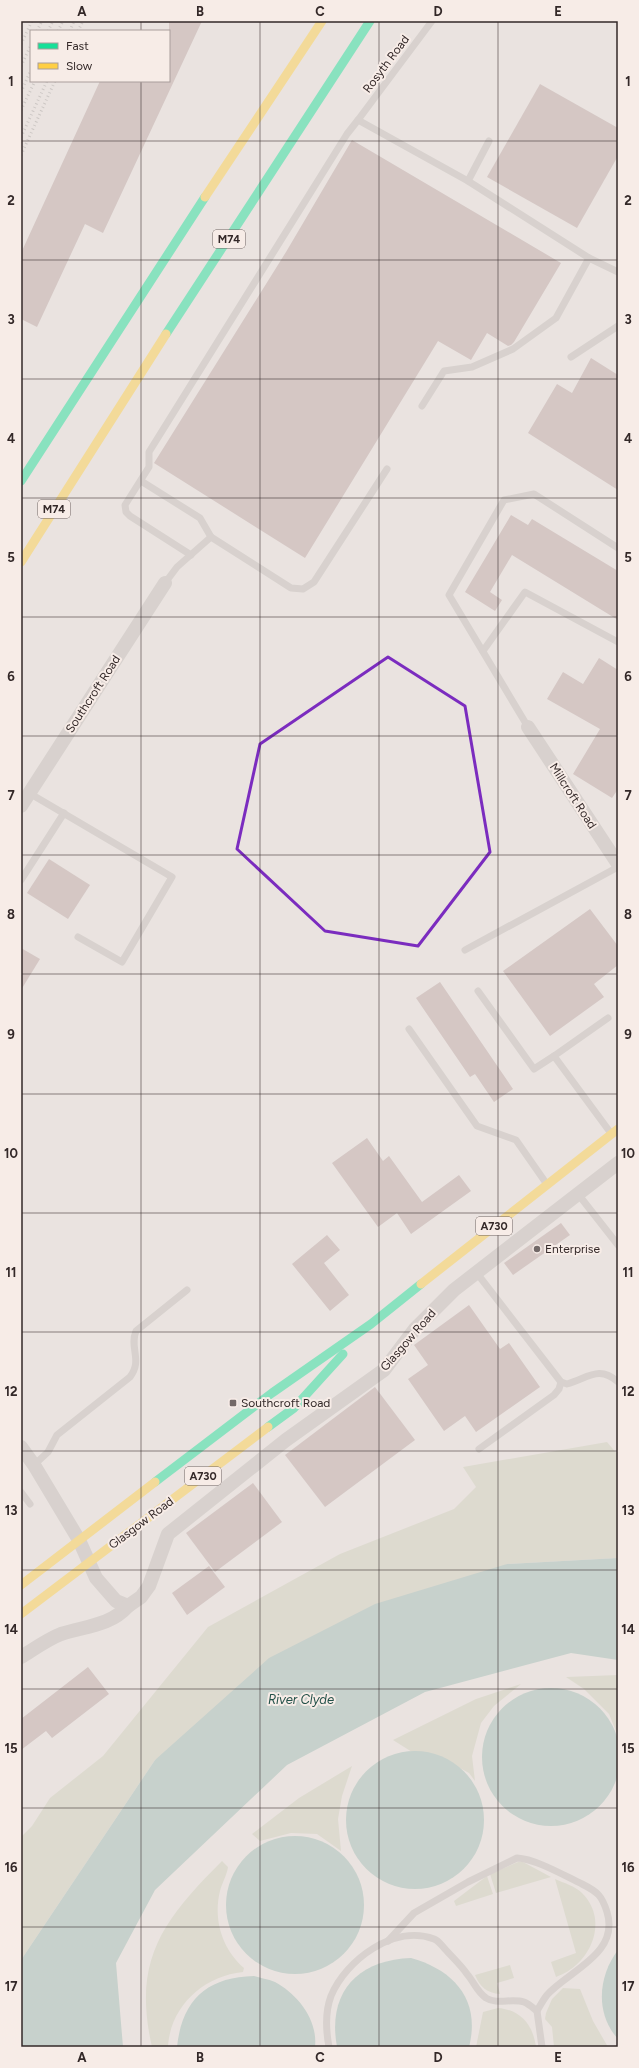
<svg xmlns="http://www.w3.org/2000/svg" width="639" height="2068" font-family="Figtree,sans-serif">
  <rect width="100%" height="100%" fill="#eae3e0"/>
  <g fill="#cfcebb">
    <polygon points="607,1442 618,1455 618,1558 507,1564 155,1760 21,1960 21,1837 32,1826 50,1798 103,1756 208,1627 340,1554 454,1509 476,1487 463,1467"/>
    <polygon points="618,1675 618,1736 609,1714 584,1689 566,1677"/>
    <polygon points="521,1684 494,1706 481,1723 472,1756 475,1781 469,1773 438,1756 412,1752 393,1740 476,1699"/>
    <polygon points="352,1766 342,1796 338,1819 341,1851 317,1834 291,1833 260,1841 252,1834 299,1798"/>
    <path d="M222 1861 228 1867C227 1875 222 1883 220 1891 213 1919 222 1949 244 1968L243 1972C203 1976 170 2007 168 2047H152C132 1960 163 1920 222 1861Z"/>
    <polygon points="518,1862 523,1862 551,1877 496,1893 490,1874"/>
    <polygon points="487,1876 493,1894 456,1906 454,1901"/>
    <path d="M555 1879C564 1883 575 1886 582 1893 611 1922 589 1966 556 1977L551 1962 576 1953Z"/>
    <path d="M510 1965 514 1978 497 1983 500 1994C487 1993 480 1987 475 1975Z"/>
    <polygon points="563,1988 580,1989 593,2021 608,2047 554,2047 552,2027 545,2019 546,2013 552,1999"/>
    <path d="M498 2008C521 2010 533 2025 536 2047H476L483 2012Z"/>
  </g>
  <g fill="#9ebab3">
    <polygon points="618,1558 618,1660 571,1653 425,1692 287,1765 155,1890 116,1963 123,2047 21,2047 21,1960 155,1760 269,1658 375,1604 507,1564"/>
    <circle cx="551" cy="1757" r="69"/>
    <circle cx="415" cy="1820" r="69"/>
    <circle cx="295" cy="1905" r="69"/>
    <path d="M618 1950V2039C595 2014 598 1976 618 1950Z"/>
    <path d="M411 1958C454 1970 481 2000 469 2047H337C327 1993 357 1960 411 1958Z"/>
    <path d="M254 1976C260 1978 268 1979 275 1982 297 1994 318 2019 315 2047H177C182 2000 207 1977 254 1976Z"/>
  </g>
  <g fill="#bca4a3">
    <polygon points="169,21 202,21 103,233 85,224 37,327 21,319 21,253 100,81 169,81"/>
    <polygon points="540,84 618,128 618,156 577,228 487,177"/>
    <polygon points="352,140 561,263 514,342 511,345 508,346 487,333 471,360 438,341 305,558 154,463 286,252"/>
    <polygon points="591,358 618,375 618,490 528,433 557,384 572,393"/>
    <polygon points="511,515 528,525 532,519 618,571 618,620 512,555 490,592 502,600 495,611 465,592"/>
    <polygon points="599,658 618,670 618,789 612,798 573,774 600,729 547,699 563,672 583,684"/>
    <polygon points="49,859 90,885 68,919 27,893"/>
    <polygon points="590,909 618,946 618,965 594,984 604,997 550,1036 503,971"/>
    <polygon points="21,948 40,959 21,990"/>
    <polygon points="440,982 513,1089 494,1102 475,1074 470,1077 416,998"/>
    <polygon points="367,1138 383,1161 389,1156 422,1202 459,1175 471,1191 411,1234 397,1213 378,1227 332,1163"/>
    <polygon points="561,1223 570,1235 513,1275 504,1263"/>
    <polygon points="327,1235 340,1250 324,1263 349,1295 330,1311 292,1264"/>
    <polygon points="469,1305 500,1349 509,1343 540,1387 476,1432 465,1416 444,1431 408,1379 428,1365 414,1345"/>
    <polygon points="375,1387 415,1440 325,1507 285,1455"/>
    <polygon points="253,1483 282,1522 215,1572 186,1533"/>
    <polygon points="209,1566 225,1587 187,1615 172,1593"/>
    <polygon points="88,1667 109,1694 52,1738 46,1731 21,1750 21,1719"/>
  </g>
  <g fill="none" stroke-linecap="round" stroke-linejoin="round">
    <g stroke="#c3bbb8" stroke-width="7">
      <polyline points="358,120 432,21"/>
      <polyline points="468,181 489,141"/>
      <polyline points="589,258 618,272"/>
      <polyline points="571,357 618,326"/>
      <polyline points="141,481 200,518 211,537"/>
      <polyline points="191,555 130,516 126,512 125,505 149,467 149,452 347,134 358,120 468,181 589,258 556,318 513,349 472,367 444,371 422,406"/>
      <polyline points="165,583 177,567 211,537 291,588 303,589 314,582 387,469"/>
      <polyline points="483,651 525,592 618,642"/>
      <polyline points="528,727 449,595 504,500 534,494 618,548"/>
      <polyline points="29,793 172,877 122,962 78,937"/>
      <polyline points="21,880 64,813"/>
      <polyline points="465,950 618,867"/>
      <polyline points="478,991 534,1069 554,1056 610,1132"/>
      <polyline points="409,1029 477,1126 516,1140 546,1183"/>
      <polyline points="554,1056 608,1018"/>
      <polyline points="578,1194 618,1245"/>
      <path d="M476 1272 561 1382 567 1384C588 1378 599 1365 618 1382"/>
      <polyline points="479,1449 554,1395 559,1389 561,1382"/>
      <path d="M34 1465 48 1452 57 1435 130 1377C143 1360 129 1348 136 1331L187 1290"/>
      <polyline points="21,1492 30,1504"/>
      <path d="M388 1941 414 1913 468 1882 517 1858C536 1859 565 1876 582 1884 598 1892 602 1896 607 1912 620 1954 568 1971 547 1995 543 2000 540 2006 537 2011"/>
      <path d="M329 2047C326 2031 325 2012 331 1996 346 1960 394 1924 434 1939 438 1940 442 1946 445 1949 452 1957 461 1965 467 1974 474 1982 477 1992 486 1998 496 2005 512 1998 524 2002 529 2004 533 2008 537 2011L542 2047"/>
    </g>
    <g stroke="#c3bbb8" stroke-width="14">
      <polyline points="528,727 618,864"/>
      <polyline points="21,806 165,583"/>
      <polyline points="21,1447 34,1465 79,1540 96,1578 116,1601 128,1606 141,1597 149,1586 168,1534 286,1440 384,1370 415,1329 454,1290 618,1163"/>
      <path d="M21 1657C34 1649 48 1639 61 1634 86 1626 110 1626 128 1606"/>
    </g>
    <g stroke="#16e098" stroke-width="9">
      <polyline points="166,334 370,21"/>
      <polyline points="21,481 205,197"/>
      <polyline points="268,1427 294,1408 343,1354"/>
      <polyline points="155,1482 272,1393 371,1324 421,1284"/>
    </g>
    <g stroke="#ffcf43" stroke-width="9">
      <polyline points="205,197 322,21"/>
      <polyline points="21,562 166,334"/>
      <polyline points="421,1284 618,1129"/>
      <polyline points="21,1585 155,1482"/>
      <polyline points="21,1614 268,1427"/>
    </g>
    <g stroke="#aba4a3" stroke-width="3" stroke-dasharray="1 3" stroke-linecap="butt">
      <polyline points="37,31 42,21"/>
      <polyline points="48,31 53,21"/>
      <polyline points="58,31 63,21"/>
      <polyline points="70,31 74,21"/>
      <polyline points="78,31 83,21"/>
      <polyline points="21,44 32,21"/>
      <polyline points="21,66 31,45"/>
      <polyline points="21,92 31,70"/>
      <polyline points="21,110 35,81"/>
      <polyline points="21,137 47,81"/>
      <polyline points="21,155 55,81"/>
    </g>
  </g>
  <path d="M0 0H639V2068H0ZM388 657 465 706 490 852 418 946 325 931 237 849 260 744Z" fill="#eae3e0" fill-opacity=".55" fill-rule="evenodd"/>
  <path fill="none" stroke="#7b2cbf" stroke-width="3" stroke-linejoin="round" d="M388 657 465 706 490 852 418 946 325 931 237 849 260 744Z"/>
  <path fill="none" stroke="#332828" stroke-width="1" stroke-opacity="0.55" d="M141 21V31M260 21V2047M379 21V2047M498 21V2047M141 81V2047M21 141H618M21 260H618M21 379H618M21 498H618M21 617H618M21 736H618M21 855H618M21 974H618M21 1094H618M21 1213H618M21 1332H618M21 1451H618M21 1570H618M21 1689H618M21 1808H618M21 1927H618"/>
  <g fill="#736968" stroke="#f7ece7" stroke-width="1.5">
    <circle cx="537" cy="1249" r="4"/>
    <rect x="229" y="1399" width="8" height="8" rx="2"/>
  </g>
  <g text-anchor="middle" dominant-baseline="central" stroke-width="4" stroke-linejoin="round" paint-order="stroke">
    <g fill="#f7ece7" stroke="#6e6361" stroke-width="1">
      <rect x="213" y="230" width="32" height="18" rx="3"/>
      <rect x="38" y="500" width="32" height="18" rx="3"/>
      <rect x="476" y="1217" width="36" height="18" rx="3"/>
      <rect x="185" y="1467" width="36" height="18" rx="3"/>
    </g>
    <g font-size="11" font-weight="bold" fill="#332828">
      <text x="229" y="239">M74</text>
      <text x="54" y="509">M74</text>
      <text x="494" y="1226">A730</text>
      <text x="203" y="1476">A730</text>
    </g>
    <g font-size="12" fill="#332828" stroke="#f7ece7">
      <text transform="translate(386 64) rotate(-53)">Rosyth Road</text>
      <text transform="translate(93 694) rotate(-57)">Southcroft Road</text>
      <text transform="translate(573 796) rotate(57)">Millcroft Road</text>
      <text transform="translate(408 1340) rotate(-49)">Glasgow Road</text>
      <text transform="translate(141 1523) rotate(-37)">Glasgow Road</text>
    </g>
    <g font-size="12" fill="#332828" stroke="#f7ece7" text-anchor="start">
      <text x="545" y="1249">Enterprise</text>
      <text x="241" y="1403">Southcroft Road</text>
    </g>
    <g font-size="13" font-style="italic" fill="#225048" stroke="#f7ece7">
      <text x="301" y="1699">River Clyde</text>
    </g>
  </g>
  <rect width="639" height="2068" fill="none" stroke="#f7ece7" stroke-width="44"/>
  <rect x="30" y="30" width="140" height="52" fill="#f7ece7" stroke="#a99e9b"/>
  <rect x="38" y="43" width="20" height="6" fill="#16e098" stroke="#a99e9b"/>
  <text x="66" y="50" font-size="12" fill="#332828">Fast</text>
  <rect x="38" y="63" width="20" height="6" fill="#ffcf43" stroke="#a99e9b"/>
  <text x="66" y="70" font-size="12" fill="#332828">Slow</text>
  <rect x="22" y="22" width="595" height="2024" fill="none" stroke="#332828" stroke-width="1.5"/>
  <g font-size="13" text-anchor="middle" font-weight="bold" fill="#332828">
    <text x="82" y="16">A</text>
    <text x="200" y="16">B</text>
    <text x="320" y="16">C</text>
    <text x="438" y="16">D</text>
    <text x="558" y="16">E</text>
    <text x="11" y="86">1</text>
    <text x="628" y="86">1</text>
    <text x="11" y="205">2</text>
    <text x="628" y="205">2</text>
    <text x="11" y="324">3</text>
    <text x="628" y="324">3</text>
    <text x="11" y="443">4</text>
    <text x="628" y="443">4</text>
    <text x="11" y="562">5</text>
    <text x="628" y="562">5</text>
    <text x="11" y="681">6</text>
    <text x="628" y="681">6</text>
    <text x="11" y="800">7</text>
    <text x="628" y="800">7</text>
    <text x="11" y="919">8</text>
    <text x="628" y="919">8</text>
    <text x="11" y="1039">9</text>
    <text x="628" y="1039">9</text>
    <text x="11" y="1158">10</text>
    <text x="628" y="1158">10</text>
    <text x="11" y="1277">11</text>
    <text x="628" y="1277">11</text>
    <text x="11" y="1396">12</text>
    <text x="628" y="1396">12</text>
    <text x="11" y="1515">13</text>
    <text x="628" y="1515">13</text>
    <text x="11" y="1634">14</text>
    <text x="628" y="1634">14</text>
    <text x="11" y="1753">15</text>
    <text x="628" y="1753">15</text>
    <text x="11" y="1872">16</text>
    <text x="628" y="1872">16</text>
    <text x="11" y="1991">17</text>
    <text x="628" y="1991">17</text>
    <text x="82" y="2062">A</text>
    <text x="200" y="2062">B</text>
    <text x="320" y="2062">C</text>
    <text x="438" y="2062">D</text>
    <text x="558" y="2062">E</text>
  </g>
</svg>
